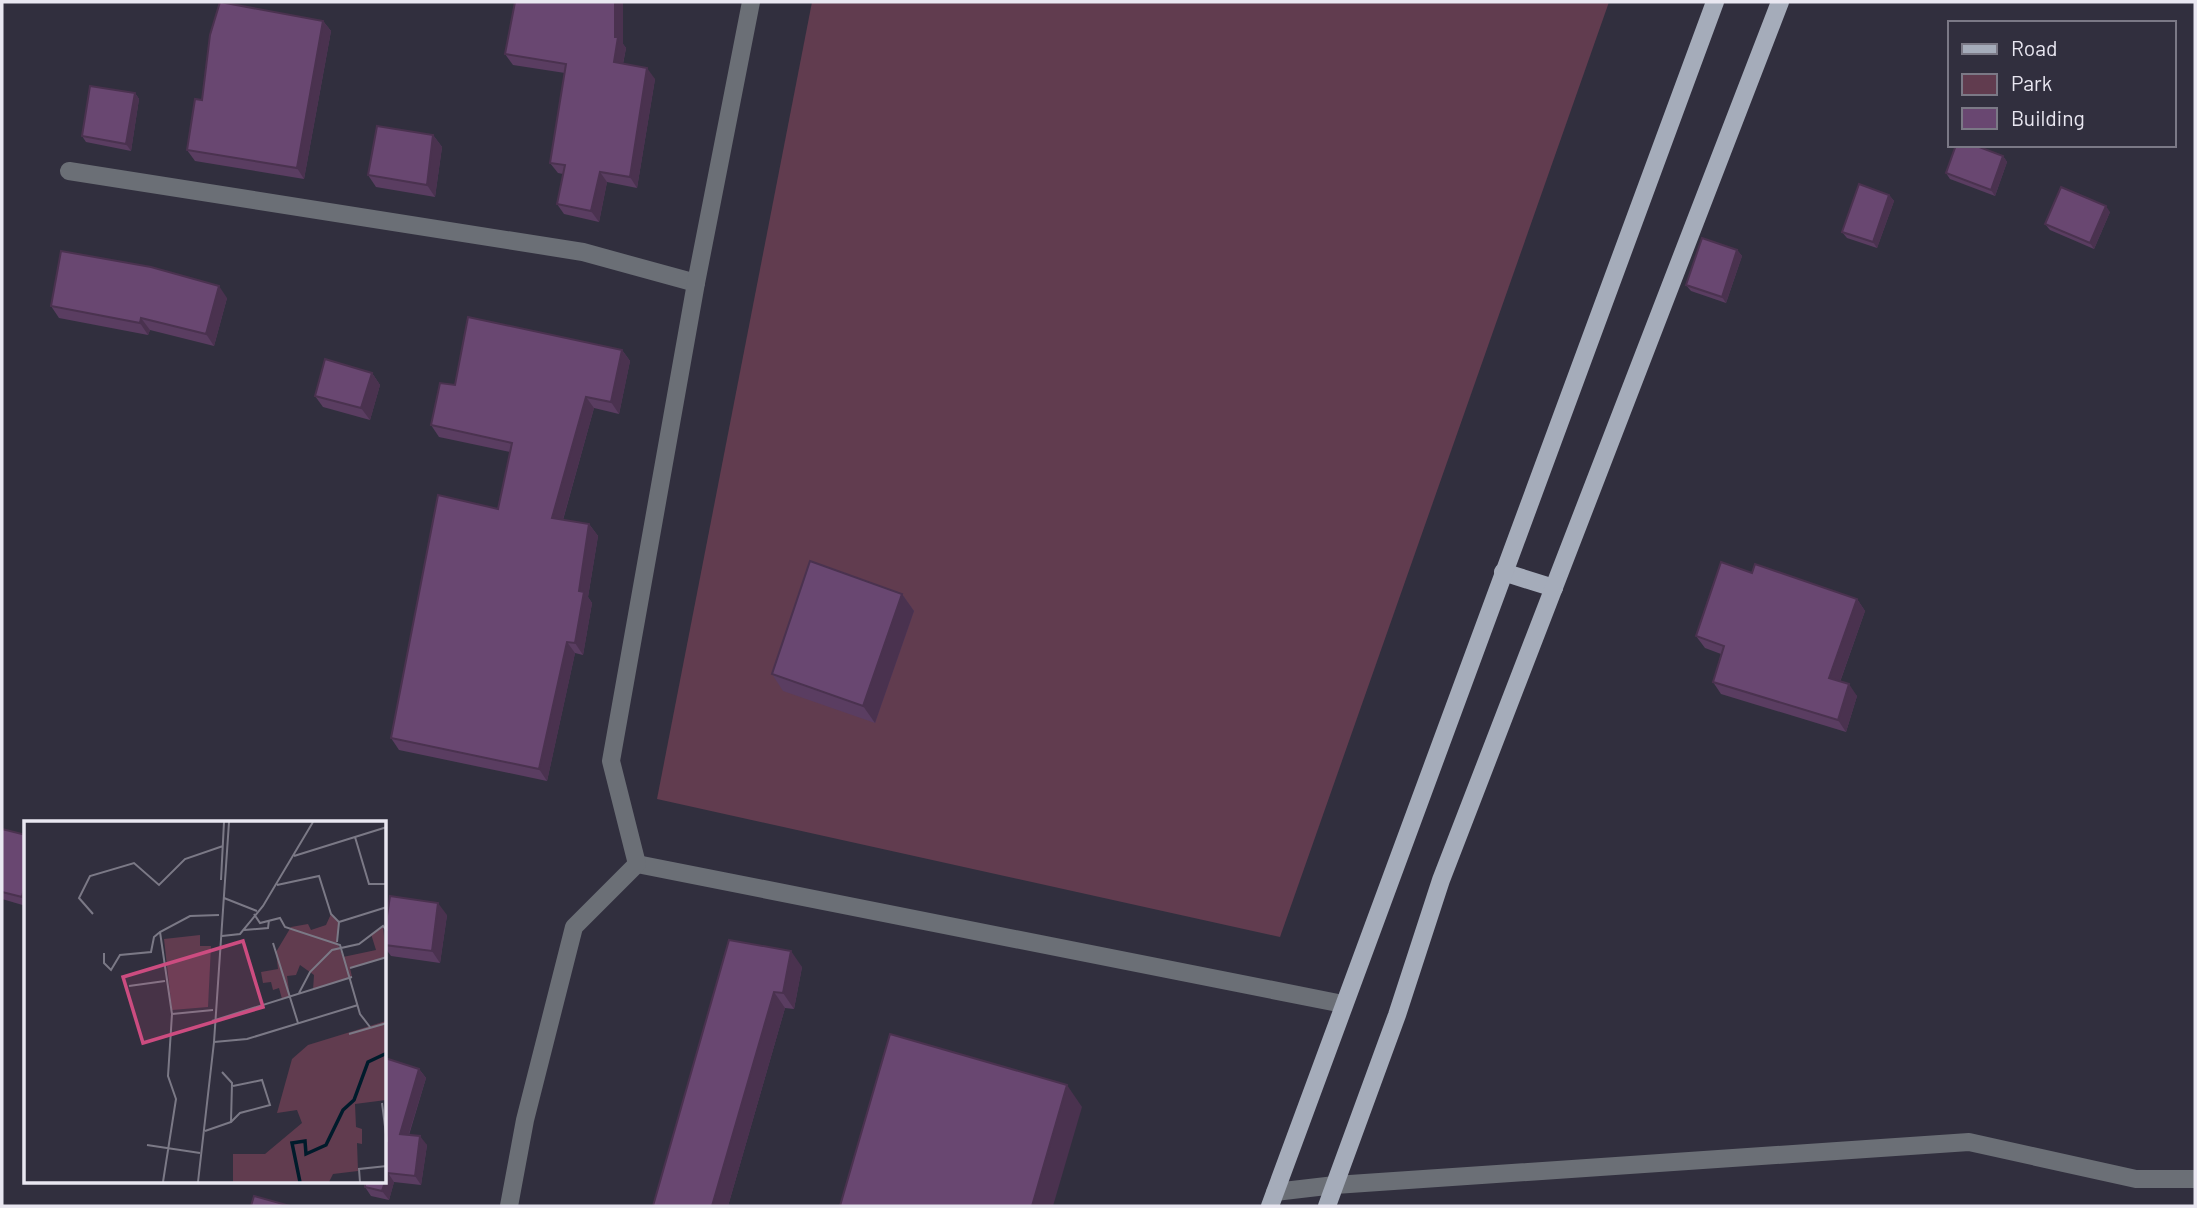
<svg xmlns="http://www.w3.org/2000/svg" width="2197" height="1208" font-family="Barlow,sans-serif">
  <rect width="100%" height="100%" fill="#312f3e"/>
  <polygon fill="#613c4f" points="812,2 1609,2 1280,937 657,799"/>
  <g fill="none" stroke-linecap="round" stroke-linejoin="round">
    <g stroke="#6b6f76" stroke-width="18">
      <polyline points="69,171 583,252 696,283"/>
      <polyline points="637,864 1343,1004"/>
      <polyline points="1275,1192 1335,1185 1969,1142 2136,1179 2195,1179"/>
      <polyline points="509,1206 525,1120 574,927 637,864 611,761 696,283 751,2"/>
    </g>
    <g stroke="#a5acba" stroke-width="18">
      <polyline points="1503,572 1554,588"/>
      <polyline points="1270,1206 1715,2"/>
      <polyline points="1327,1206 1397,1015 1441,880 1780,2"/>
    </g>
  </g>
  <g fill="#5a3d61">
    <polygon points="515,2 623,2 623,44 626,48 623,64 655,79 637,188 607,182 599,222 564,214 557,204 563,174 558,173 550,163 565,73 513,65 505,54"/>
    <polygon points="323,21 331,31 304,179 195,161 187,150 202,100"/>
    <polygon points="135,93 139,99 131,151 86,142 82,136"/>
    <polygon points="433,135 442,147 435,197 376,187 368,175"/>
    <polygon points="2003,156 2007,162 1995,196 1950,179 1946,173"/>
    <polygon points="1889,195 1894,201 1877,248 1847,238 1842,232"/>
    <polygon points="2110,212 2094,249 2050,230 2045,224"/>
    <polygon points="1737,250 1742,256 1726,303 1691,291 1686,285"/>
    <polygon points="227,298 214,346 150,330 148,335 59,318 51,306"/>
    <polygon points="622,350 630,361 619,414 594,408 563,520 589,524 598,536 588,597 592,603 583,655 575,653 547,781 399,750 391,738 498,509 510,452 439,437 431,425 455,385"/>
    <polygon points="372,373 380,385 370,420 323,407 315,396"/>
    <polygon points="1752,573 1857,599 1865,611 1840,682 1857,696 1846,732 1721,694 1713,682 1721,654 1705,648 1696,636"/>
    <polygon points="902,594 914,611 875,723 783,691 772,674"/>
    <polygon points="2,829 26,835 26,906 2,899"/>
    <polygon points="447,915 440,963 391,956 385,948 385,945"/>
    <polygon points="729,940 802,967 794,1009 785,1008 728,1206 653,1206"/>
    <polygon points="419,1069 426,1078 409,1135 427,1145 421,1185 394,1182 389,1200 371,1196 365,1187"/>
  </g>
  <g fill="#4a324f">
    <polygon points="615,2 623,2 623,44 626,48 621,73 614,62"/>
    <polygon points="323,21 331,31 304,179 297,168"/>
    <polygon points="647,68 655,79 637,188 630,177"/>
    <polygon points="135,93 139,99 131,151 126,144"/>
    <polygon points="433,135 442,147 435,197 427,185"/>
    <polygon points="2003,156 2007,162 1995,196 1991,190"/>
    <polygon points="600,172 607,182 599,222 591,211"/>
    <polygon points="1889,195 1894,201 1877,248 1873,242"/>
    <polygon points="2106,206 2110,212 2094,249 2090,243"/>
    <polygon points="1737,250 1742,256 1726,303 1722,297"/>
    <polygon points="219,286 227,298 214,346 206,334"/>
    <polygon points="141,318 150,330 148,335 140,323"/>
    <polygon points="622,350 630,361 619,414 611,402"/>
    <polygon points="372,373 380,385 370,420 361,408"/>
    <polygon points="586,397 594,408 560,530 552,518"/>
    <polygon points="589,524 598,536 588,597 592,603 583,655 575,643 579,591"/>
    <polygon points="902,594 914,611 875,723 863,706"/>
    <polygon points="1857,599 1865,611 1837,690 1829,678"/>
    <polygon points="567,642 575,653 547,781 539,769"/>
    <polygon points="1849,684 1857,696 1846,732 1838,720"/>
    <polygon points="26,880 26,903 22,897"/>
    <polygon points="438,903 447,915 440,963 432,951"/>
    <polygon points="791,951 802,967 794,1009 783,993"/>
    <polygon points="774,992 785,1008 728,1206 712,1206"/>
    <polygon points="419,1069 426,1078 406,1143 400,1134"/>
    <polygon points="1067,1085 1082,1107 1053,1206 1032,1206"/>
    <polygon points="420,1136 427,1145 421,1185 415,1176"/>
    <polygon points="388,1173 394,1182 389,1200 382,1191"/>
  </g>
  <g fill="#694771" stroke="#4a324f" stroke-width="2">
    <polygon points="220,2 323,21 297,168 187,150 195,99 202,100 210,35"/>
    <polygon points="515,2 615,2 615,37 618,37 614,62 647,68 630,177 600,172 591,211 557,204 565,165 550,163 566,64 505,54"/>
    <polygon points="90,86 135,93 126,144 82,136"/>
    <polygon points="377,126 433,135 427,185 368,175"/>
    <polygon points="1956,145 1974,145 2003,156 1991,190 1946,173"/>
    <polygon points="1859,184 1889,195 1873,242 1842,232"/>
    <polygon points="2061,187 2106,206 2090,243 2045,224"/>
    <polygon points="1702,238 1737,250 1722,297 1686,285"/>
    <polygon points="61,251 151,267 219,286 206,334 141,318 140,323 51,306"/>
    <polygon points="468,317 622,350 611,402 586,397 552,518 589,524 579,591 584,592 575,643 567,642 539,769 391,738 438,495 498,509 512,443 431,425 440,383 455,385"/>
    <polygon points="325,359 372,373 361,408 315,396"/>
    <polygon points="810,561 902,594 863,706 772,674"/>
    <polygon points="1721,562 1752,573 1755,564 1857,599 1829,678 1849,684 1838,720 1713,682 1724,646 1696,636"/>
    <polygon points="2,829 26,835 26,880 22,897 2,892"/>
    <polygon points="390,896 438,903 432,951 385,945 385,929"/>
    <polygon points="729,940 791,951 783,993 774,992 712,1206 653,1206"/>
    <polygon points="890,1034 1067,1085 1032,1206 840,1206"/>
    <polygon points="385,1058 419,1069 400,1134 420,1136 415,1176 388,1173 385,1182"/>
    <polygon points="365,1182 385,1182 382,1191 365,1187"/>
    <polygon points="254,1196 290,1206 251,1206"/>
  </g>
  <g transform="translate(24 821)">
    <rect width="362" height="362" fill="#312f3e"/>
    <path d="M307 93 315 101 313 121 319 136 352 129 347 113 359 105 362 136 326 147 328 156 289 169 290 154 276 144 272 154 263 155 266 176 258 178 255 167 249 169 247 161 239 162 237 151 254 148 252 131 267 106 284 103 287 109 302 104ZM176 114V125H187L184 186 148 189 140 118ZM362 200V279L331 283 332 306 338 308V323L333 322 334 350 309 353 305 361H209V333H241L278 302 273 289 253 292 268 238 284 224Z" fill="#613c4f"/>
    <path fill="none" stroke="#001b2b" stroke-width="3.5" d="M276 361 268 322 281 320 282 333 302 324 319 289 330 279 344 241 363 232"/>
    <path fill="none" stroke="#7b7986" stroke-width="2" d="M331 16 345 63H363M270 35 363 6M197 59 200 1M253 64 295 55 307 93 315 101 313 121M200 77 233 90M69 93 55 77 66 55 110 42 135 64 161 38 199 25M230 93 236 102 256 97 261 106 316 124 336 193 346 206M315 101 363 86M220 109 244 107 245 99M198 115 216 113 239 85 289 1M249 122 274 202M80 132V142L87 149 96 134 127 131 130 116 136 111M326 147 363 136M105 165 141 160M275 172 286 151 308 129 335 123 359 105 363 110M148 193 189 189M188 200 328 156M325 213 363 202M190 221 223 218 334 184M358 282 363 321M207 301 216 292 246 284 238 259 209 265M181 310 207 301 208 262 198 251M123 324 176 332M139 361 152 278 144 255 148 193 136 111 166 95 195 94M174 361 190 221 205 1M336 361 335 348 363 345"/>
    <path fill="#cc4c80" fill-opacity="0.15" stroke="#cc4c80" stroke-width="3.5" d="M219 120 239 186 119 222 99 156Z"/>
    <rect width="362" height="362" fill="none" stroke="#e9e7f1" stroke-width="3.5"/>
  </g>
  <rect width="2197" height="1208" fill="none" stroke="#e9e7f1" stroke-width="7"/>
  <rect x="1948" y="21" width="228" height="126" fill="#312f3e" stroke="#7b7986" stroke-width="2"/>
  <rect x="1962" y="44" width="35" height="10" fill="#a5acba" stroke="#7b7986" stroke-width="2"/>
  <text x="2011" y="56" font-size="21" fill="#e9e7f1">Road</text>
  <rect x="1962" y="74" width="35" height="21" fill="#613c4f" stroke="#7b7986" stroke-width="2"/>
  <text x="2011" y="91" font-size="21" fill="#e9e7f1">Park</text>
  <rect x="1962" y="108" width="35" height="21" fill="#694771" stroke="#7b7986" stroke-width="2"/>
  <text x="2011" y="126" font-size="21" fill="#e9e7f1">Building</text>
</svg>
